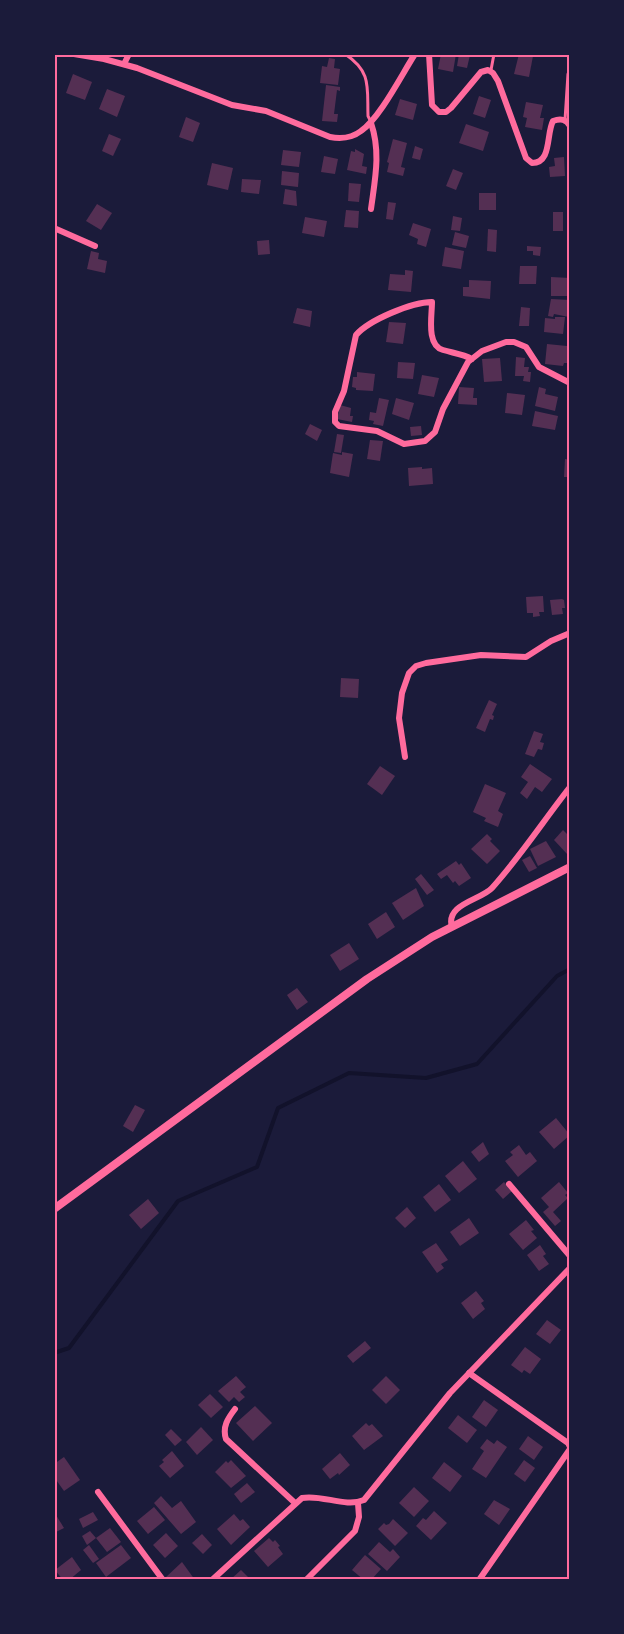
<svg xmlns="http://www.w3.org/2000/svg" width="624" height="1634" font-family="Ubuntu,sans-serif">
  <rect width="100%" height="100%" fill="#1b1b3a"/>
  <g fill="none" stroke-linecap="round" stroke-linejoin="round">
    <polyline stroke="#12122b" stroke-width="4" points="54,1353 69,1348 178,1201 257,1167 278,1108 349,1073 426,1078 477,1064 557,976 570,969"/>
  </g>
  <g fill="#542f53">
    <polygon points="441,54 456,54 453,72 438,69"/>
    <polygon points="459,54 470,55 467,68 457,66"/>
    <polygon points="519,54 533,56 529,77 514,74"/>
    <polygon points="329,58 335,59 334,68 340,69 338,85 320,83 322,66 327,67"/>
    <polygon points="73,74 92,82 85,100 66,93"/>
    <polygon points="326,85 340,87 340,91 337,90 334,114 338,114 337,122 322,121"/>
    <polygon points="107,89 125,96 117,117 99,109"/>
    <polygon points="479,96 491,100 485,118 473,114"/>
    <polygon points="400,99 417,104 413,120 395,115"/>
    <polygon points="526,102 543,105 540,118 544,118 542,130 525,127 527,118 523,117"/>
    <polygon points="186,117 200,123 193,142 179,137"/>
    <polygon points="466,124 489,132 483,151 459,143"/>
    <polygon points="109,134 121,139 113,156 102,151"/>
    <polygon points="393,139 407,143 401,167 405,168 403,176 387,172 389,163 387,162"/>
    <polygon points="415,146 423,149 420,160 412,158"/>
    <polygon points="355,149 364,154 362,166 367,167 366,174 347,170 351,151 355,152"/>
    <polygon points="283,150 301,152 299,167 281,165"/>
    <polygon points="324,156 338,159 335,174 321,172"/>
    <polygon points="564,157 565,176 550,177 549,167 555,166 554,158"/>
    <polygon points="212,163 233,168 228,190 207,185"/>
    <polygon points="453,169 463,173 456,190 446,186"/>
    <polygon points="282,171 299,173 298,187 281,185"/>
    <polygon points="242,179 261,180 259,194 241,192"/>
    <polygon points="349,183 361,184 359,202 348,201"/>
    <polygon points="285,189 296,191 297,206 283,204"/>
    <rect x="479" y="193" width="17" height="17"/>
    <polygon points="388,202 396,203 393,220 386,219"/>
    <polygon points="97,204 112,213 101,230 86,221"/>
    <polygon points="346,210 359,211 358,228 344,227"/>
    <rect x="553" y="212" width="10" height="19"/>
    <polygon points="453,216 462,218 460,231 451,230"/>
    <polygon points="305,217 327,221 324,237 302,233"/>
    <polygon points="413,223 431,229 426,247 417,244 418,239 409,235"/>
    <polygon points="488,229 497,230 496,252 487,251"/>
    <polygon points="455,232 469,236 466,248 452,245"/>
    <polygon points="269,240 270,254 258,255 257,241"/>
    <polygon points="527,246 541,247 540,256 533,255 533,251 527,251"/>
    <polygon points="445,247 464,251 461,269 442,266"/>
    <polygon points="91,251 99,253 98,259 107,261 105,273 87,269"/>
    <polygon points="520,266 537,266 536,284 519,284"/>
    <polygon points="405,270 413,271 411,292 388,290 390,274 405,275"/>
    <polygon points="551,277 570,278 570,296 551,296"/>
    <polygon points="469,280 491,281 490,299 463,296 463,287 469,287"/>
    <polygon points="551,299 570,300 569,317 554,314 553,317 548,316"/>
    <polygon points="521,307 530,308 529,326 519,326"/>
    <polygon points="297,308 312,311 310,327 293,323"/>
    <polygon points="555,317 565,317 563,334 544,332 545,318 555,319"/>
    <polygon points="389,322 406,323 403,344 386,342"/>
    <polygon points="568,343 570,343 570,363 564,363 563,366 545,364 547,344 567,346"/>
    <polygon points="516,357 525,358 524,367 529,367 528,372 531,372 530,382 523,381 524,376 515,376"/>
    <polygon points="500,358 502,381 484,382 482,359"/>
    <polygon points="398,362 415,363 413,379 397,378"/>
    <polygon points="357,372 375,374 373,391 356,390 356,388 352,387 353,377 357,377"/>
    <polygon points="422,375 439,378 434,397 418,394"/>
    <polygon points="459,387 474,388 473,398 477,398 477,405 458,404"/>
    <polygon points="539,387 546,389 545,394 558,397 555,411 535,406"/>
    <polygon points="507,393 525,395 522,415 505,413"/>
    <polygon points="379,398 389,400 383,426 373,424 374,421 369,420 370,412 376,413"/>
    <polygon points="396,398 414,403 409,420 392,414"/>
    <polygon points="340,405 351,408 350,416 353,416 352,422 337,419"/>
    <polygon points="535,411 558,416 555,430 532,426"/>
    <polygon points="310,424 322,430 317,441 305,434"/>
    <polygon points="421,426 422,435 411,436 410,427"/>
    <polygon points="337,434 344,435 341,453 334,452"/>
    <polygon points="370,440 383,441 380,461 367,459"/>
    <polygon points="342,452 353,454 349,477 330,473 333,453 342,455"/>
    <polygon points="565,459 570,460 570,477 564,477"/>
    <polygon points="422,467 422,469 432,468 433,484 409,486 408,468"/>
    <polygon points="543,596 544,612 539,612 540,616 533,617 533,613 527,613 526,597"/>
    <polygon points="562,599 564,600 565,608 562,608 563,614 552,615 550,600"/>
    <polygon points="341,678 359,679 358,698 340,697"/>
    <polygon points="489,700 497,704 492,715 494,716 493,720 490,719 485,732 476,728"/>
    <polygon points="534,731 543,734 540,742 544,743 542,750 538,749 534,757 525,754"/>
    <polygon points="530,764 552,779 542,792 535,787 527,799 520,793 528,782 521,777"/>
    <polygon points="380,766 395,776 382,795 367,784"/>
    <polygon points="485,784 506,793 498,811 503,814 498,827 484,821 486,818 473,812"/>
    <polygon points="563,830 570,837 570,853 568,855 554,840"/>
    <polygon points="487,834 492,839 490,841 500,851 487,864 471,849"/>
    <polygon points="546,841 556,857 538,866 530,849"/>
    <polygon points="530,856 537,868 529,872 522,860"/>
    <polygon points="456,861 459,865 461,863 471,878 459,886 455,881 453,883 447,875 441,879 437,874"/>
    <polygon points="421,874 434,890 427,895 415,879"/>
    <polygon points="416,888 424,906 403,920 392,903"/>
    <polygon points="386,912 395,927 377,939 368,924"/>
    <polygon points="349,943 359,959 340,971 330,955"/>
    <polygon points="297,988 308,1002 297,1010 287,995"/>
    <polygon points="135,1105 145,1110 133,1132 123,1126"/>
    <polygon points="556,1118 570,1135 554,1149 539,1132"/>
    <polygon points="483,1142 489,1154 479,1162 471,1152"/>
    <polygon points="519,1145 526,1155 530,1152 537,1161 518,1177 505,1161 513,1155 510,1152"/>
    <polygon points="463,1161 477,1179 459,1193 445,1176"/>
    <polygon points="504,1182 512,1191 503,1199 495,1190"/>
    <polygon points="559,1182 568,1193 565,1195 568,1198 553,1212 561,1221 555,1226 543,1212 549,1207 541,1198"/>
    <polygon points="439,1184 451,1200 435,1212 423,1197"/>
    <polygon points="148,1199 159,1213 141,1229 129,1215"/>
    <polygon points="407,1207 416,1218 405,1228 395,1218"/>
    <polygon points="469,1218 479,1233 460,1246 450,1232"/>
    <polygon points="526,1220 534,1230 531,1231 537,1238 523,1250 509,1234"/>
    <polygon points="436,1243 448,1260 441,1264 444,1268 437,1273 422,1252"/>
    <polygon points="540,1245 546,1254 543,1256 549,1264 539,1271 527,1255"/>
    <polygon points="476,1291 484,1301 481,1303 485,1309 473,1319 461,1303"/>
    <polygon points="547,1320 561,1330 550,1344 536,1334"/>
    <polygon points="365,1341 371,1348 353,1363 347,1356"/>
    <polygon points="525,1347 541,1359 530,1374 524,1370 522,1373 511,1365"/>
    <polygon points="236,1376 246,1387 240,1392 245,1397 239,1402 234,1397 229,1402 218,1391"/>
    <polygon points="386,1376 400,1390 386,1404 372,1390"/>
    <polygon points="210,1394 223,1407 211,1418 198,1405"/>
    <polygon points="484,1400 498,1410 486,1427 472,1417"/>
    <polygon points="255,1406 272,1423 253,1441 236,1423"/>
    <polygon points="458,1415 477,1430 467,1443 448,1428"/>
    <polygon points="366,1423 369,1426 372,1424 383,1436 364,1450 352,1436"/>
    <polygon points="201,1427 213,1440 197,1455 186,1442"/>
    <polygon points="171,1429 182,1440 175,1446 165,1435"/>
    <polygon points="528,1436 543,1447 534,1460 519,1449"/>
    <polygon points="487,1439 494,1444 497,1440 507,1447 486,1478 472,1469 484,1451 480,1448"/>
    <polygon points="172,1451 184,1466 170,1478 159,1466 164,1462 162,1460"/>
    <polygon points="340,1453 350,1465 339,1475 338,1473 330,1479 322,1469"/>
    <polygon points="64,1457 80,1480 64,1491 54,1477 54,1464"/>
    <polygon points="231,1460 246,1476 231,1488 215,1472 226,1461 228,1463"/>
    <polygon points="524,1460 535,1468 525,1482 514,1474"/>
    <polygon points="444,1462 462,1476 450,1492 432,1478"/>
    <polygon points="247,1483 255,1492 241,1503 234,1494"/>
    <polygon points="414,1487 429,1501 414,1517 399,1503"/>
    <polygon points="161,1496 172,1508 181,1501 196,1522 181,1534 154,1503"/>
    <polygon points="494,1500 510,1509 499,1525 484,1514"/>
    <polygon points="154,1507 165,1520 148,1534 137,1521"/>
    <polygon points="434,1511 447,1523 431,1540 416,1526 423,1518 426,1520"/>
    <polygon points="93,1512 98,1520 83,1528 79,1519"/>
    <polygon points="234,1514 240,1521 243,1519 250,1527 231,1545 217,1529"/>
    <polygon points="56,1515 64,1528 54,1533 54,1516"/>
    <polygon points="393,1519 408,1533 395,1546 378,1529 384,1523 386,1525 389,1524"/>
    <polygon points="110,1528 121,1542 107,1552 96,1538"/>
    <polygon points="90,1531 96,1538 87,1545 82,1536"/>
    <polygon points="166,1533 178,1546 165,1558 153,1545"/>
    <polygon points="202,1534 212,1545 203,1554 192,1543"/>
    <polygon points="269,1538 273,1542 275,1540 280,1546 278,1547 283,1554 268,1567 254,1551"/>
    <polygon points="379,1542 390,1552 393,1549 400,1557 387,1571 368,1554"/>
    <polygon points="89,1545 99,1559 93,1563 83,1550"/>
    <polygon points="121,1545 131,1558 106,1577 96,1563"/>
    <polygon points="365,1555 381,1569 371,1580 364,1580 352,1570"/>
    <polygon points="72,1557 81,1570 69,1580 63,1580 55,1570"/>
    <polygon points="182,1562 195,1580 166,1580 165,1578"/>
    <polygon points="241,1570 251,1580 230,1580"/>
  </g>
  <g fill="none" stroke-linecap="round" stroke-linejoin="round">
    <g stroke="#ff6b9d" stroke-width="3">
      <path d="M345 54C372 72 367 87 368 116L370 120"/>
      <polyline points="491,70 494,54"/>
      <polyline points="565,120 568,74"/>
    </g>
    <g stroke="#ff6b9d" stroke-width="6">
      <path d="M74 54 104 59 137 68 232 105 266 111 330 137C341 139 352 138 361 131 380 118 402 74 415 54"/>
      <path d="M429 54 432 105 439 112H446L451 108 481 72 488 70 493 73 498 81 526 158 532 163C552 163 546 134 553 121 561 118 566 119 570 126"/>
      <polyline points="124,64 129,54"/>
      <path d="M371 209C375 179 381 152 371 123"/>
      <polyline points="54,228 95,246"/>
      <path d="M472 359C463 354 453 353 443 350 426 345 432 316 432 302 412 302 369 320 356 335L344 391 335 412V422L339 426 377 431 404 444 425 441 435 432 443 409 468 362 482 351 506 342H514L526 347 539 367 570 383"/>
      <polyline points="405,757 399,718 402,693 409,673 416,666 426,663 481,655 526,657 551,641 570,633"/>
      <path d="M452 927C445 904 481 900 492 888 520 857 544 820 570 787"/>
      <polyline points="509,1184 570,1256"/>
      <polyline points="469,1373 568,1443 570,1447"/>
      <path d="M235 1409C228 1418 222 1427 226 1439L295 1503"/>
      <polyline points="98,1492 163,1580"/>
      <polyline points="54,1579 55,1580"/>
      <path d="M212 1580 302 1498C322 1494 345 1508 364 1500L450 1393 570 1268"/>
      <polyline points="306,1580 355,1531 359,1517 358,1503"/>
      <polyline points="479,1580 570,1449"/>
    </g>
    <polyline stroke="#ff6b9d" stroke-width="8" points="54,1209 367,979 432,937 570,867"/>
  </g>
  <rect width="624" height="1634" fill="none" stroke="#1b1b3a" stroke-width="111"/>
  <rect x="56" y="56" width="512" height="1522" fill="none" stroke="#ff6b9d" stroke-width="2"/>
</svg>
